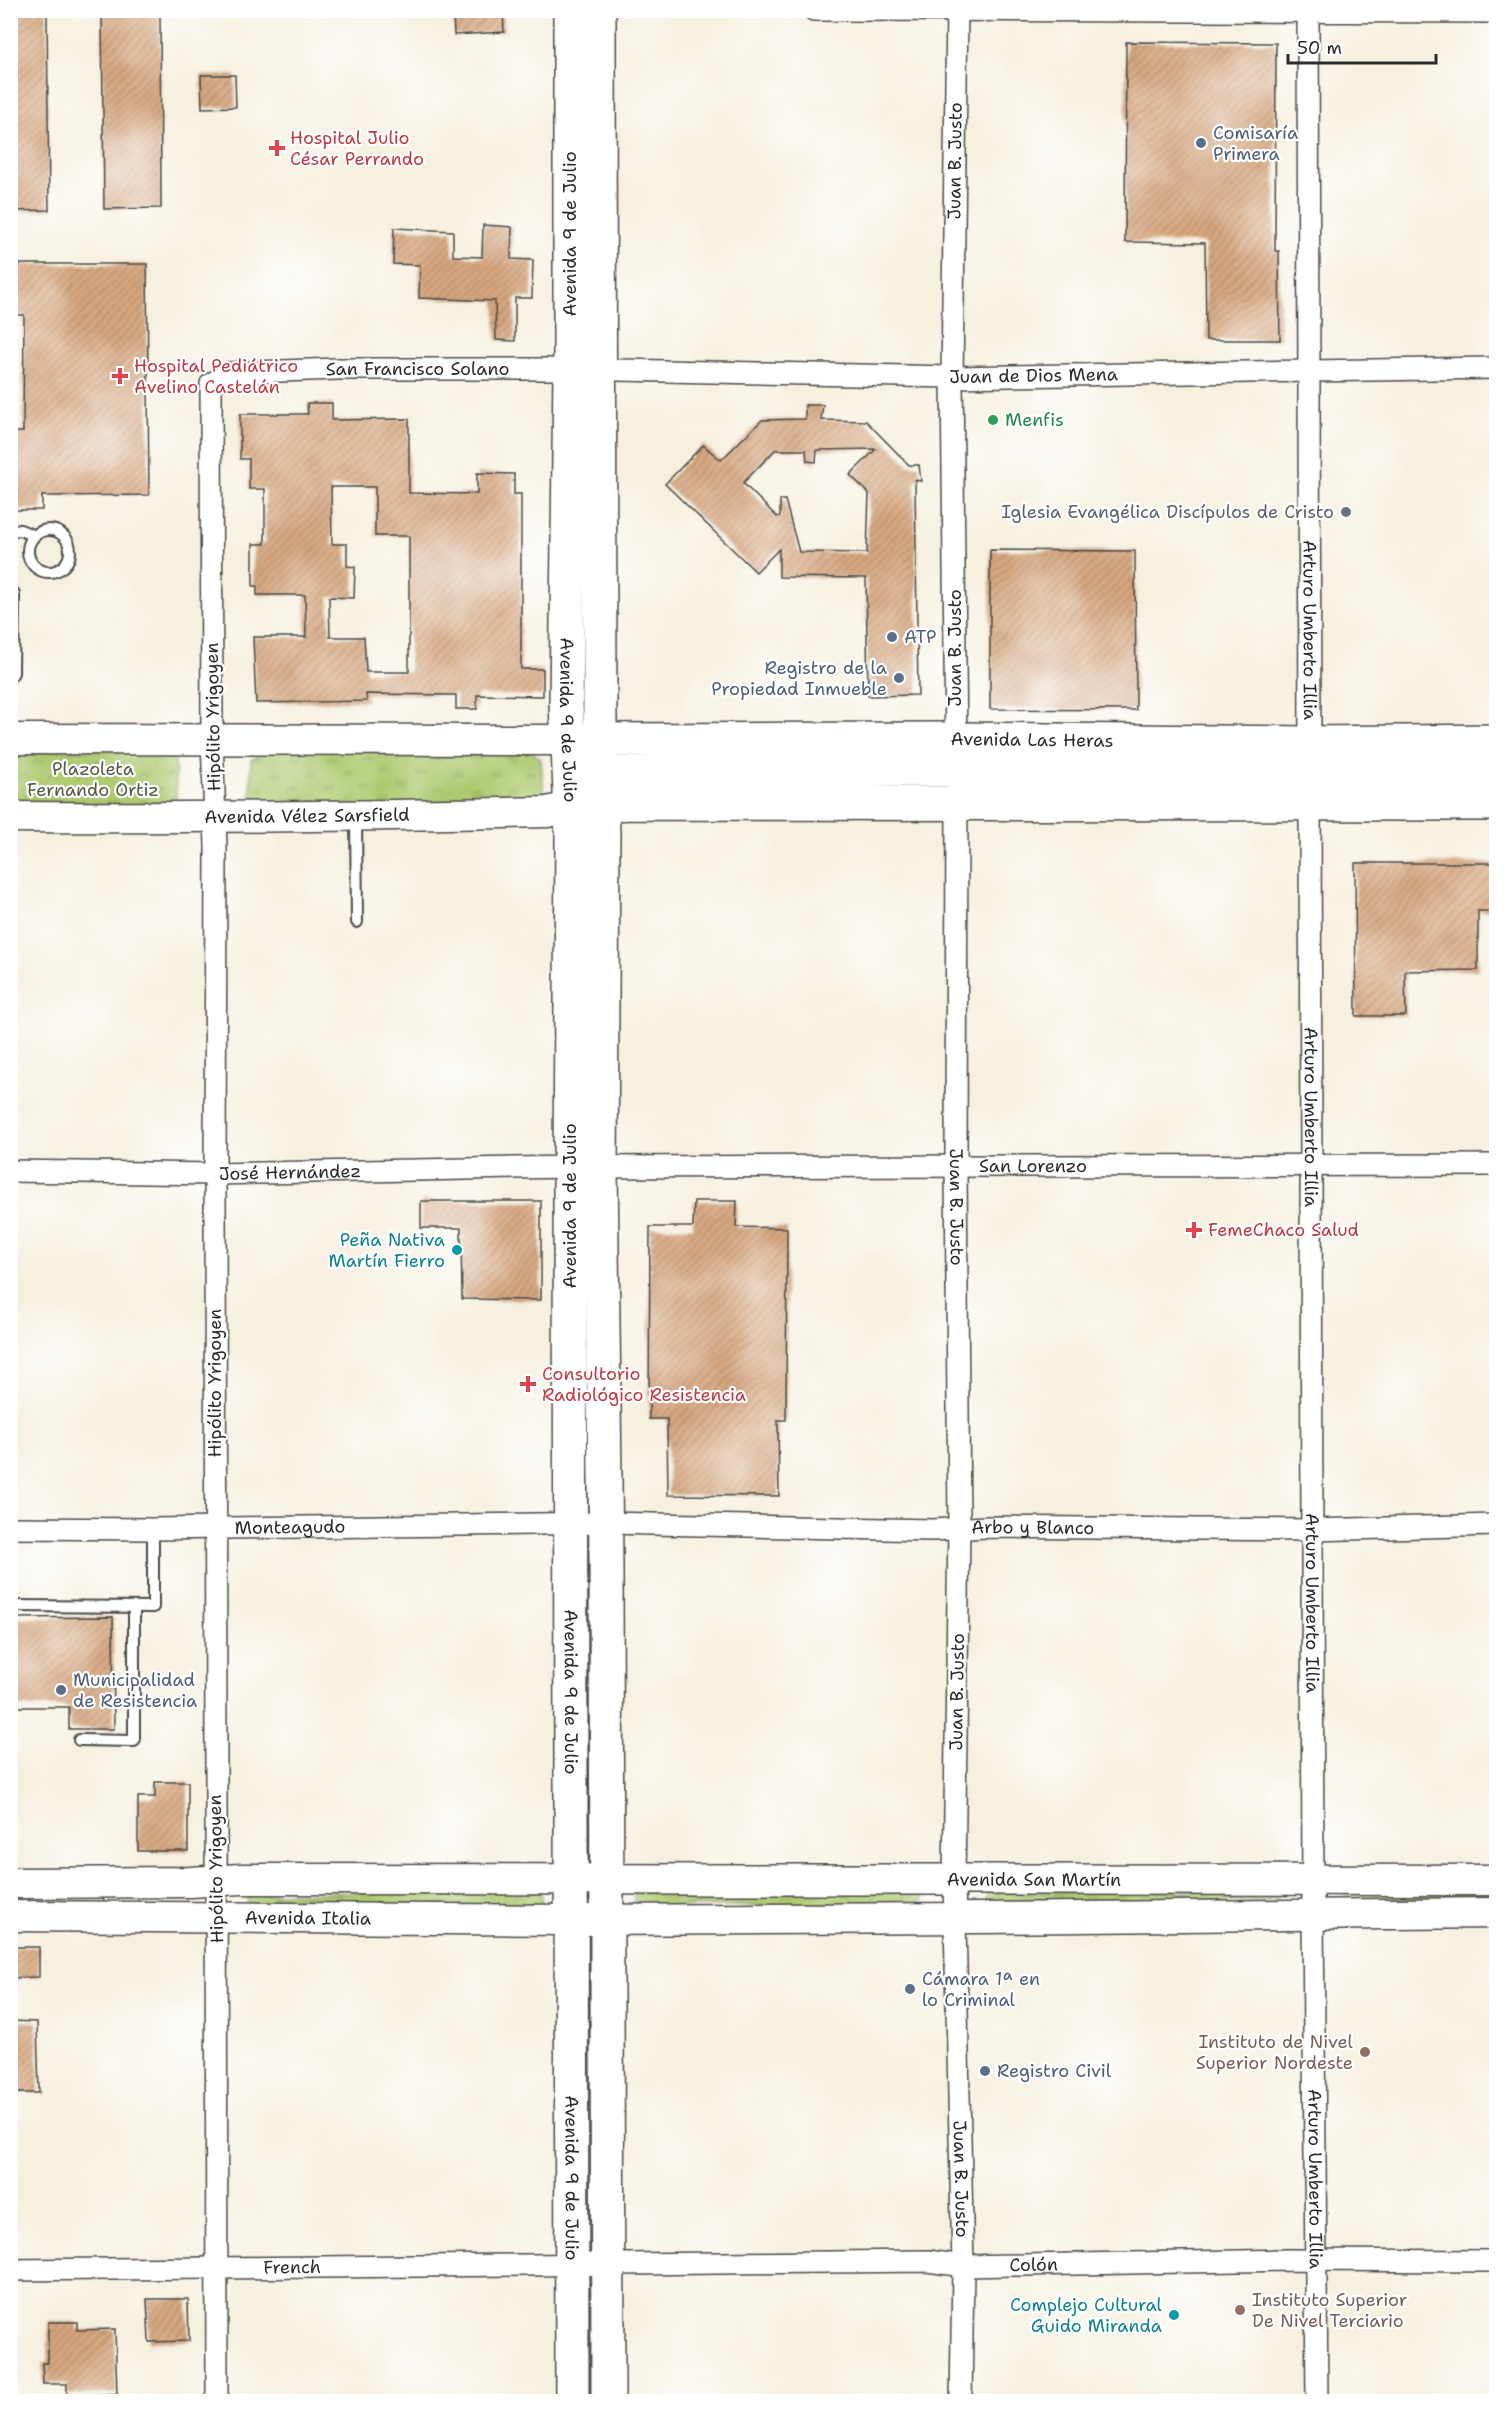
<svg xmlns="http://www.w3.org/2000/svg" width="1507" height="2412" font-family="'Shantell Sans',sans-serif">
  <defs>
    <pattern id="grass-tufts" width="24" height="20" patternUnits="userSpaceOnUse" patternTransform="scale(1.5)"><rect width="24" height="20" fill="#adca70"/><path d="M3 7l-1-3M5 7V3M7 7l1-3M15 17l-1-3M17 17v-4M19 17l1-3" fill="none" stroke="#8da45c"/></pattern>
    <pattern id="park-crowns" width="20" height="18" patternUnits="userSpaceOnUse" patternTransform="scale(1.5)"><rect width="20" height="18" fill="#adca70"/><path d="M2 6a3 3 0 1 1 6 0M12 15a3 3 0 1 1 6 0" fill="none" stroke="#8da45c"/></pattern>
    <pattern id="building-hatch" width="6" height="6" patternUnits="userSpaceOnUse" patternTransform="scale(1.5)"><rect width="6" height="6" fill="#d7a77f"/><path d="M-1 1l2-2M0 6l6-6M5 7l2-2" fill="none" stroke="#af8868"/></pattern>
  </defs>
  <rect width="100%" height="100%" fill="#fff"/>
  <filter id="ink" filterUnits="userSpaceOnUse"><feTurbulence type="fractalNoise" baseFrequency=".0167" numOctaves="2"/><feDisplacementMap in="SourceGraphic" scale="12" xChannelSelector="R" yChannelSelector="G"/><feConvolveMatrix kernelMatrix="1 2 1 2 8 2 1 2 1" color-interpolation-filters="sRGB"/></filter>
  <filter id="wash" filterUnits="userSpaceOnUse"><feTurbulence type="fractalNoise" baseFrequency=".008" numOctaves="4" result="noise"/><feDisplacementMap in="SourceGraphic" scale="24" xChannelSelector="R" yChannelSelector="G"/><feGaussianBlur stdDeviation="1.35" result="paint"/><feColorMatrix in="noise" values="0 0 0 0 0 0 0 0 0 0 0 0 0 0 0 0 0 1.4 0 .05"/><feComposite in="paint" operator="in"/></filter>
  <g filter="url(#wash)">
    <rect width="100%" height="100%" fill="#f6f0df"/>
    <polygon fill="url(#grass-tufts)" stroke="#6c7a4e" stroke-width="1.5" points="528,747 541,760 544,795 532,808 266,811 251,795 251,760 269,749"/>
    <g fill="url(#park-crowns)" stroke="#6c7a4e" stroke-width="1.5">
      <polygon points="164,749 175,760 176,798 169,809 11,810 10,751"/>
      <polygon points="586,1576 594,1576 590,1848 583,1849"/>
      <polygon points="1496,1885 1496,1905 1345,1901 1346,1891"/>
      <polygon points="537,1889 542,1895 541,1906 248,1904 248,1894"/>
      <polygon points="923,1890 923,1899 917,1905 641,1907 634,1902 634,1892"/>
      <polygon points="1278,1890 1277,1901 993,1907 987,1901 988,1892"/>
    </g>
    <g id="blocks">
      <g fill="url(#building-hatch)" fill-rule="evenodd">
        <polygon points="10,10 47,10 49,210 10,211"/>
        <polygon points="102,10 160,10 161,208 104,209"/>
        <polygon points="453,10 503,10 504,32 454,35"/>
        <polygon points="1126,42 1276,43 1275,251 1279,251 1280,340 1206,340 1205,243 1125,242"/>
        <polygon points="201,75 235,75 236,107 202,108"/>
        <polygon points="483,225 512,227 511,259 533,260 532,298 515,298 515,341 496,340 495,301 419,298 420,265 393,264 394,228 453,231 453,256 482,257"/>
        <polygon points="10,264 147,264 149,495 42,496 42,510 10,510 10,432 23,432 24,315 10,315"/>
        <path d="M307 403H332V420L409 419V493L477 494V473L514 474V494H521V669H543V696L477 695V709H456V695L366 694 367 701 256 703 253 637H306L305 595H257V586H253V544H265V489H249V459H240V414H308ZM331 487H375V536H409V672H366L364 637H330L329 597 354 598 355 567 347 566V544H332Z"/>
        <path d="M805 405H823L821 420 866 421 909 465H919L921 481 915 480 918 695 868 696 866 578 779 577V549L756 572 665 484 703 445 721 460 762 420 805 419ZM876 449 850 475 869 493 867 553 799 552 785 500H780V516L777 517 743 483 775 450H806L807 461 816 462 817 450Z"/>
        <polygon points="990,550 1135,551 1136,710 990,709"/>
        <polygon points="1355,863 1497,863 1497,911 1478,911 1478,970 1405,971 1406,1016 1356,1016"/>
        <polygon points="421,1201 541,1201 541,1300 462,1299 461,1228 421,1228"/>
        <polygon points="694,1201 737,1201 736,1227 787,1228 786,1420 778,1420 779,1496 668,1495 667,1419 649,1419 650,1227 693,1227"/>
        <polygon points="113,1617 114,1729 69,1729 69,1707 10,1707 10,1618"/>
        <polygon points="155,1782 188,1782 188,1851 138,1851 138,1797 155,1797"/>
        <polygon points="10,1947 39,1947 39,1977 10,1978"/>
        <polygon points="10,2021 37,2022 39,2093 10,2093"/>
        <polygon points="147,2299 188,2299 189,2341 149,2342"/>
        <polygon points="48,2322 77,2322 77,2330 115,2329 117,2394 67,2395 67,2384 43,2384 42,2363 48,2363"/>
      </g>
    </g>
  </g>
  <g filter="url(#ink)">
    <use href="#blocks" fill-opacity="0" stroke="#494946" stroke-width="1.5"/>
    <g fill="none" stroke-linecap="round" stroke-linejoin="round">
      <g stroke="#494946" stroke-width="14">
        <g id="service">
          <circle cx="49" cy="551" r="21"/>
          <polyline points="10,531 20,530 35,536"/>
          <polyline points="10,588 14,594 13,673 10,677"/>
          <polyline points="356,816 357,922"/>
          <polyline points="10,1606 153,1607 153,1529"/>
          <polyline points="79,1740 134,1741 134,1607"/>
        </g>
      </g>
      <g stroke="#494946" stroke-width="24">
        <g id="minor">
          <polyline points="814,10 1496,12"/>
          <path id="s1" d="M1308 10 1310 754"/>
          <path id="s2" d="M956 751 952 377 957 10"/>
          <path id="s3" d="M957 791 956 1167 959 1527 954 1880 963 2266 961 2402"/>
          <path id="s4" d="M1310 791 1313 1914 1317 2402"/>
          <path id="s5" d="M10 1171 215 1174 570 1167 1496 1165"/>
          <path id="s6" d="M10 1528 153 1529 606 1523 932 1530 986 1527 1312 1530 1496 1525"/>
          <path id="s7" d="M10 2270 928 2261 963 2266 1286 2260 1496 2261"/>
          <path id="s8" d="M217 2402 215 1174 216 846 212 739 211 384 228 373 337 369H570L952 377 1496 368"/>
        </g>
      </g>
      <g stroke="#494946" stroke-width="33">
        <g id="secondary">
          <polyline points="10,739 567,740"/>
          <path id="s9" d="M10 817C189 818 368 816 547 812L571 807"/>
          <path id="s10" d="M10 1883 190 1882 241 1879 1496 1880"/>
          <path id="s11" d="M10 1916 572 1920 985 1918 1496 1913"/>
        </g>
      </g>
      <g stroke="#494946" stroke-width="36">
        <g id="primary">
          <path id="s12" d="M570 10V369L566 704 572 836 570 1167 572 2402"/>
          <polyline points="599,10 600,741 603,834 601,1168 606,1558 608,2402"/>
          <path id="s13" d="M578 740 956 739 1310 743 1496 741"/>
          <polyline points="602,773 927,770 1292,775 1496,772"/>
          <polyline points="580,806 631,803 1496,804"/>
        </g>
      </g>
      <use href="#service" stroke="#fff" stroke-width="10"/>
      <use href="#minor" stroke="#fff" stroke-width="21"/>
      <use href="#secondary" stroke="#fff" stroke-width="30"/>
      <use href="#primary" stroke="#fff" stroke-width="33"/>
    </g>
  </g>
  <g fill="#5c6f8a" stroke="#fff" stroke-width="2">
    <circle cx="1201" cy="143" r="6"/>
    <circle cx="892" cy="637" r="6"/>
    <circle cx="899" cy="678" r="6"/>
    <circle cx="61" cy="1690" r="6"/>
    <circle cx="910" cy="1989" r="6"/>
    <circle cx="985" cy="2071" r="6"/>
  </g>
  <g fill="#e0444e" stroke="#fff" stroke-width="2">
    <path d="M274 139h6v6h6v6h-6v6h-6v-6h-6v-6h6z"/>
    <path d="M117 367h6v6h6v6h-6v6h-6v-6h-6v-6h6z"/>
    <path d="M1191 1221h6v6h6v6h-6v6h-6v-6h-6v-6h6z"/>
    <path d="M525 1375h6v6h6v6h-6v6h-6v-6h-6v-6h6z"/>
  </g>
  <circle fill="#2e9e5b" stroke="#fff" stroke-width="2" cx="993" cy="420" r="6"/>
  <circle fill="#6b7280" stroke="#fff" stroke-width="2" cx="1346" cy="512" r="6"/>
  <g fill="#0f9aa8" stroke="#fff" stroke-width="2">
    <circle cx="457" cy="1250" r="6"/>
    <circle cx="1174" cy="2315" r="6"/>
  </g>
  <g fill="#8d6e63" stroke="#fff" stroke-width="2">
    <circle cx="1365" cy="2052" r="6"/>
    <circle cx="1240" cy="2310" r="6"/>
  </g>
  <g text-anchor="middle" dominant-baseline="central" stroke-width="4.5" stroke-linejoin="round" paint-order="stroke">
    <g font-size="18" fill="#4e5e75" stroke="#fff" text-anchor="start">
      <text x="1213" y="133">Comisaría<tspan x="1213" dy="21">Primera</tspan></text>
      <text x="904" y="637">ATP</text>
      <text x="887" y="668" text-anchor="end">Registro de la<tspan x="887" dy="21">Propiedad Inmueble</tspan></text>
      <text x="73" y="1680">Municipalidad<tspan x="73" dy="21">de Resistencia</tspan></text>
      <text x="922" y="1979">Cámara 1ª en<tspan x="922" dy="21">lo Criminal</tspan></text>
      <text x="997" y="2071">Registro Civil</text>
    </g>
    <g font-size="18" fill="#be3a42" stroke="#fff" text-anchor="start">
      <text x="290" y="138">Hospital Julio<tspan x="290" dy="21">César Perrando</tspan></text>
      <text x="134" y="366">Hospital Pediátrico<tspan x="134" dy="21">Avelino Castelán</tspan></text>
      <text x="1208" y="1230">FemeChaco Salud</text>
      <text x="542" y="1374">Consultorio<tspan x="542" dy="21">Radiológico Resistencia</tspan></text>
    </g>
    <g font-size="18" fill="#2b2b2b" stroke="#fff">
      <text stroke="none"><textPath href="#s2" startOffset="590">Juan B. Justo</textPath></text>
      <text transform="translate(570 234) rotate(-90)">Avenida 9 de Julio</text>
      <text stroke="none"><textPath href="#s8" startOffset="2228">San Francisco Solano</textPath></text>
      <text stroke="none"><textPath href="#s8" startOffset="2844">Juan de Dios Mena</textPath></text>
      <text stroke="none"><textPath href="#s1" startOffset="620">Arturo Umberto Illia</textPath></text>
      <text transform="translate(955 648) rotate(-90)">Juan B. Justo</text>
      <text transform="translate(213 717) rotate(-91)">Hipólito Yrigoyen</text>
      <text stroke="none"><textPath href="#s12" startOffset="710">Avenida 9 de Julio</textPath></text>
      <text stroke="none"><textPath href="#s13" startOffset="454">Avenida Las Heras</textPath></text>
      <text stroke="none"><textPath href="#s9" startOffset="297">Avenida Vélez Sarsfield</textPath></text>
      <text stroke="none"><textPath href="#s4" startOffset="326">Arturo Umberto Illia</textPath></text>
      <text stroke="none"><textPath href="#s5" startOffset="1023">San Lorenzo</textPath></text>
      <text stroke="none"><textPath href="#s5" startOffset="280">José Hernández</textPath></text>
      <text transform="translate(570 1206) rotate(-90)">Avenida 9 de Julio</text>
      <text stroke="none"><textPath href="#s3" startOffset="416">Juan B. Justo</textPath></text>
      <text transform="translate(215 1383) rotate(-90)">Hipólito Yrigoyen</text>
      <text stroke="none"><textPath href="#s6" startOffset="280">Monteagudo</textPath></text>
      <text stroke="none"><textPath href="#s6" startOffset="1023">Arbo y Blanco</textPath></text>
      <text stroke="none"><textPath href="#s4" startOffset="812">Arturo Umberto Illia</textPath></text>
      <text stroke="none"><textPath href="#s12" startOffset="1682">Avenida 9 de Julio</textPath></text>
      <text transform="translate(957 1692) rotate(-89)">Juan B. Justo</text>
      <text transform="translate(216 1869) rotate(-91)">Hipólito Yrigoyen</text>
      <text stroke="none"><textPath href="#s10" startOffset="1024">Avenida San Martín</textPath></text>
      <text stroke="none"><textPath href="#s11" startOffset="298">Avenida Italia</textPath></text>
      <text stroke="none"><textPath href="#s12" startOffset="2168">Avenida 9 de Julio</textPath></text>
      <text stroke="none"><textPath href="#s3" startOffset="1388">Juan B. Justo</textPath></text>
      <text stroke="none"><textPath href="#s4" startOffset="1388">Arturo Umberto Illia</textPath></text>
      <text stroke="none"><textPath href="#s7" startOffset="1024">Colón</textPath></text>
      <text stroke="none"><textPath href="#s7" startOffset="282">French</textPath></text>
    </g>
    <g font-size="18" fill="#27864d" stroke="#fff" text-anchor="start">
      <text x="1005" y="420">Menfis</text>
    </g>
    <g font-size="18" fill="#5b616d" stroke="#fff" text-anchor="end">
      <text x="1334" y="512">Iglesia Evangélica Discípulos de Cristo</text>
    </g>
    <g font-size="18" fill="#525b40" stroke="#fff">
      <text x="93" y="769">Plazoleta<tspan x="93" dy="21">Fernando Ortiz</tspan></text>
    </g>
    <g font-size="18" fill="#0d838f" stroke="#fff" text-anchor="end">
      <text x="445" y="1240">Peña Nativa<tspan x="445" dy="21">Martín Fierro</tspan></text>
      <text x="1162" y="2305">Complejo Cultural<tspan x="1162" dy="21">Guido Miranda</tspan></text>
    </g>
    <g font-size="18" fill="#785e54" stroke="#fff" text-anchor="end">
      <text x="1353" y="2042">Instituto de Nivel<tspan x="1353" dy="21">Superior Nordeste</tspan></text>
      <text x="1252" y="2300" text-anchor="start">Instituto Superior<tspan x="1252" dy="21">De Nivel Terciario</tspan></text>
    </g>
  </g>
  <rect width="1507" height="2412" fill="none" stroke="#fff" stroke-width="36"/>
  <path d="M1288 54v9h148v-9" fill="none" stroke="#2b2b2b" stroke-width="3"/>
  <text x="1297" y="54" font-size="18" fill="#2b2b2b" stroke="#ffffff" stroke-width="4.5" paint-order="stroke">50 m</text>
</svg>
